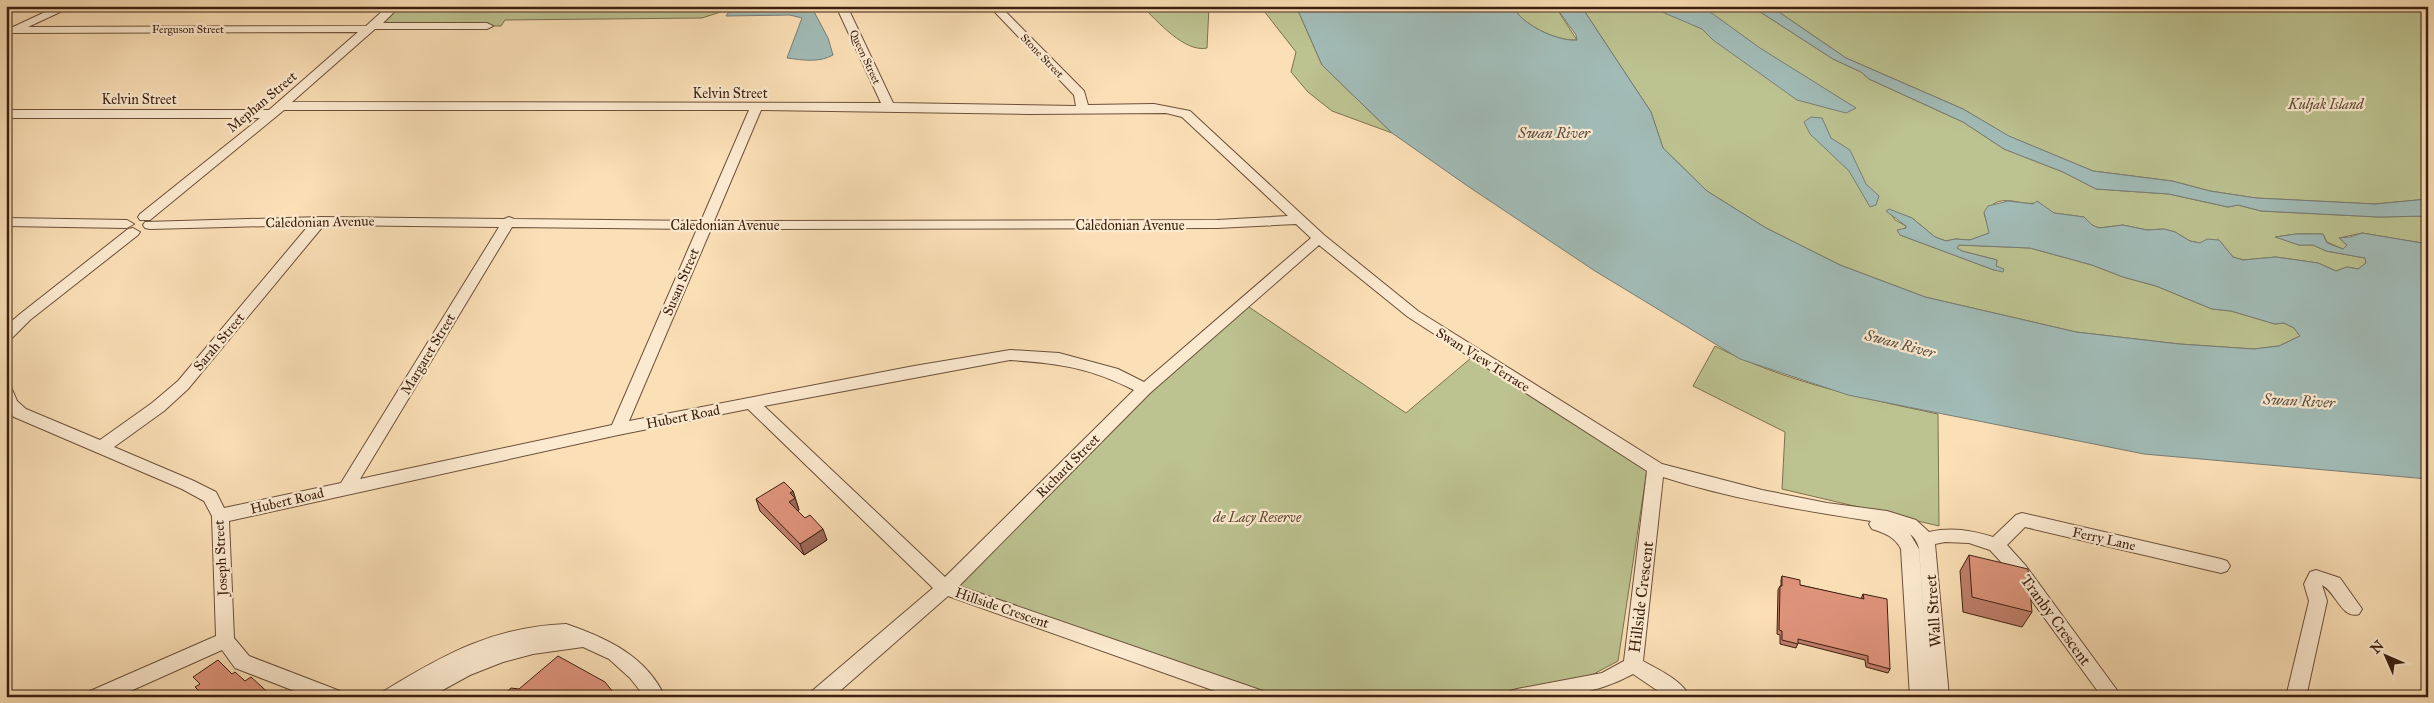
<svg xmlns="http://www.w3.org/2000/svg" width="2434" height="703" font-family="'IM FELL Great Primer',serif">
  <rect width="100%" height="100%" fill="#fbdfb6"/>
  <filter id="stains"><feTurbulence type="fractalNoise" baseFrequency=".004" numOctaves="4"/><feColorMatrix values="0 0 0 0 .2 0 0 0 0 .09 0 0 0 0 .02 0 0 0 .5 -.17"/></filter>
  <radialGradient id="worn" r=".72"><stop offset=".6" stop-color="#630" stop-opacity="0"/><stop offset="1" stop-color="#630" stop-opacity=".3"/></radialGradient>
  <g fill="#bcc290" stroke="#7c7150">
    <polygon points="395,6 739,6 702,18 505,20 501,26 373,26"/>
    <path d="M1142 6H1209L1207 48C1185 53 1157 21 1142 6Z"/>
    <polygon points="1260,6 1296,6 1322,65 1392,133 1332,111 1308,92 1291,72 1296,52"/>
    <path d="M1513 6H1555L1577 40C1558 42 1520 24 1513 6Z"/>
    <path d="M1581 6H1751L1833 59 1861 72 1869 79 1963 122 2004 149 2063 172 2096 189 2169 194 2228 207 2238 205 2261 211 2379 217 2428 216V244L2362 233 2339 238 2347 245 2343 249 2327 242 2323 234H2296L2276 237 2299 245H2313L2326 251 2365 258 2366 263 2358 269 2347 267 2336 271 2318 263 2276 257 2243 260 2233 257 2219 240 2200 243 2190 241 2175 232 2164 229 2147 230 2123 225 2099 228 2092 225 2084 217 2054 213 2045 208 2039 202C2026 207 2011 197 1997 202 1993 204 1988 209 1984 213L1990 233 1970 240 1955 239 1946 241 1935 237 1912 218 1889 210 1895 220 1906 226 1900 235 1994 270H2004L1996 266 1997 260 1962 251 1957 248 1959 245 2030 248 2092 265 2123 277 2156 286 2212 309 2231 311 2275 324 2284 323 2294 328 2300 336 2279 346 2254 349 2179 344 2076 332 1925 297 1840 265 1766 228 1707 191 1663 148 1651 112Z"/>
    <polygon points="1770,6 2428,6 2428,199 2375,204 2256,198 2210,191 2172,181 2093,171 2008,136 1963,109 1846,58"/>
    <polygon points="1243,303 1406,413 1471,358 1647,470 1618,661 1590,676 1492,697 1256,697 945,588"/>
    <path d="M1715 346C1784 382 1863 398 1938 414L1939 526 1782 489 1785 432 1693 386Z"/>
  </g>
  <g fill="#a1bbb6" stroke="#797d74">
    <path d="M751 6H811L828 38 833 55C819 63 802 60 787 58L802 18 790 15 726 16 728 13Z"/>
    <path d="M1296 6H1513C1520 24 1558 42 1577 40L1576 35 1555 6H1581L1651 112 1663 148 1707 191 1766 228 1840 265 1925 297 2076 332 2179 344 2254 349 2279 346 2300 336 2294 328 2284 323 2275 324 2231 311 2212 309 2156 286 2123 277 2092 265 2030 248 1959 245 1957 248 1962 251 1997 260 1996 266 2004 269 2003 272 1994 270 1900 235 1897 230 1906 228V226L1886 211 1889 209 1912 218 1935 237 1946 241 1955 239 1970 240 1989 233 1984 212 1988 206 2008 201 2033 204 2037 201 2054 213 2084 217 2092 225 2099 228 2123 225 2147 230 2164 229 2175 232 2190 241 2200 243 2207 239 2219 240 2233 257 2243 260 2276 257 2318 263 2336 271 2347 267 2358 269 2366 263 2365 258 2326 251 2313 245H2299L2275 237 2296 234H2323L2327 243 2343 249 2347 245 2339 238 2350 237 2362 233 2428 244V479L2144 454 1848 395 1740 359 1595 271 1469 187 1392 133 1322 65Z"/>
    <polygon points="1648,6 1698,6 1713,14 1760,48 1856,108 1846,113 1797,100 1713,40 1702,29"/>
    <polygon points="1751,6 1770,6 1846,58 1963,109 2009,136 2093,171 2172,181 2210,191 2256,198 2375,204 2428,199 2428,216 2379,217 2261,211 2238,205 2228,207 2169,194 2096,189 2063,172 2004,149 1963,122 1869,79 1861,72 1833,59"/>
    <polygon points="1811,117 1822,118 1831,138 1850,150 1866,184 1879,196 1876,205 1870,207 1849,171 1810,134 1804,122"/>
  </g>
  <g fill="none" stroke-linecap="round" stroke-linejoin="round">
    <g stroke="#6c503a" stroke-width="2">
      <g id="minor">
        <path d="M58 6H73L28 27 366 26 388 6H400L383 23H487L493 26 487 29H375L292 102 881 103 836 6H847L893 103 1076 106 1074 95 989 6H1000L1084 91 1088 105 1154 104 1190 111 1324 235 1418 311 1662 464 1762 490 1827 503 1887 511 1916 520 1929 532C1952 527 1970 530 1993 537L2016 515 2022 513 2221 559 2227 561 2230 566 2227 571 2221 573 2025 527 2007 545 2026 566 2122 697H2102L2014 576 1990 550 1969 543 1945 542 1935 544 1949 697H1910L1901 549C1895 537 1885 533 1872 529L1869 524 1871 521C1801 510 1731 499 1663 477L1643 661C1659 670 1682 680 1690 697H1667L1633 674C1591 697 1554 697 1508 697L1510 691 1517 689 1602 673 1624 661 1647 471 1408 317 1319 245 1150 393 959 586 1263 691 1265 697H1232L948 596 833 697H810L812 691 933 588 748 409 618 435 229 521 234 638 249 656 340 691 342 697H310L235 668 222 650 117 697H88L90 691 216 636 212 516 204 501 182 489 14 417 6 409V386L11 387 17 401 26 409 100 440 152 403 178 381 309 225 150 229 145 228 143 225 145 222 320 217 504 219 509 217 514 219 701 221 749 110H284L150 220H140L138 217 140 214 260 118H6V110H269L358 32 6 33V27H13ZM761 110 1029 114 1166 113 1182 117 1288 216 1217 220 714 221ZM1296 224 1311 238 1144 382 1118 369 1059 353 1010 350 914 366 629 421 711 229 1217 228ZM324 225 499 227 341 483 224 508 216 492 194 481 114 447 164 411 188 389ZM512 227 697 229 612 425 360 479ZM1010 360C1059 363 1090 368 1134 390L945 577 764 406ZM1910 534C1915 538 1917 542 1919 548L1928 673 1919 549Z"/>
        <polygon points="6,218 127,220 134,224 127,228 6,226"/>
        <polygon points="133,228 140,232 138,235 30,320 11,339 6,340 6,326 20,314 128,229"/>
        <path d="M2316 570 2340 578 2362 609 2359 614C2342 620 2336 592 2322 585L2327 601 2306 697H2286L2309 601 2304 584 2310 572Z"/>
        <path d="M566 624C607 638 646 656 665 697H645L630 678 609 659 583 647 533 654 503 662 470 675 430 697H382L384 691C445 654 493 627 566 624Z"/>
      </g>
    </g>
    <use href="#minor" fill="#fcead0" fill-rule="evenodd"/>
  </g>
  <g fill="#c07f6b" stroke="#3d2010">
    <polygon points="793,491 799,510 797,511 827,540 804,555 760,511 756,499"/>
    <polygon points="1969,555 2032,612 2022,627 1963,612 1960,571"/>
    <polygon points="1782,576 1800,585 1861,599 1863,594 1890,669 1888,673 1866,667 1865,660 1798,643 1796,648 1780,644 1780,635 1777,634 1778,590 1780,586 1781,586 1781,580"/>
  </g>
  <g fill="#9c6857" stroke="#3d2010">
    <polygon points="793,491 799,510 792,514 789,502 790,493"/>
    <polygon points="823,529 827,540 804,555 800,544"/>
  </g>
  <g fill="#df947c" stroke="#3d2010">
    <polygon points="784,482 793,491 790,493 795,498 789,502 805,518 810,515 823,529 800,544 756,499"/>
    <polygon points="1969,555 2028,569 2032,612 1972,597"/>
    <polygon points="1782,576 1800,580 1800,585 1864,599 1863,594 1887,599 1890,669 1868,663 1868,656 1798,639 1798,644 1782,640 1782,631 1779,630 1780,586 1782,586"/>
    <polygon points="558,656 605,682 617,697 501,697 511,688 519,689"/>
    <polygon points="218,660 232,674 235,672 245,681 251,677 273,697 205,697 195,687 200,684 193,677"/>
  </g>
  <g text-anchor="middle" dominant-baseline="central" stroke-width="4.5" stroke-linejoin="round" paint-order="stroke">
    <g font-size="11" fill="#3d2010" stroke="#fcead0">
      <text x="188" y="29">Ferguson Street</text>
      <text transform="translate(1042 56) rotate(46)">Stone Street</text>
      <text transform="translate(865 57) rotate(65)">Queen Street</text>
    </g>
    <g font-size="14" fill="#3d2010" stroke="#fcead0">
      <text x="730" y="93">Kelvin Street</text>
      <text x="139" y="99">Kelvin Street</text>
      <text transform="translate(262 102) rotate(-40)">Mephan Street</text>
      <text transform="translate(320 222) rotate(-1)">Caledonian Avenue</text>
      <text x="725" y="225">Caledonian Avenue</text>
      <text x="1130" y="225">Caledonian Avenue</text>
      <text transform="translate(681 282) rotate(-67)">Susan Street</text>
      <text transform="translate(219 342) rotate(-50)">Sarah Street</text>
      <text transform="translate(428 354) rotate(-59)">Margaret Street</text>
      <text transform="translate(1483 360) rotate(32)">Swan View Terrace</text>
      <text transform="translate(683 417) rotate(-11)">Hubert Road</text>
      <text transform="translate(1068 466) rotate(-45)">Richard Street</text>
      <text transform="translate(287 501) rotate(-13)">Hubert Road</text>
      <text transform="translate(2104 539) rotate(13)">Ferry Lane</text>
      <text transform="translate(221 558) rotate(-93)">Joseph Street</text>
      <text transform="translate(1002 608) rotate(19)">Hillside Crescent</text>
    </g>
    <g font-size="14" font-style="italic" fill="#5d4830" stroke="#fcead0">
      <text x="2326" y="104">Kuljak Island</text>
      <text x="1257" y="517">de Lacy Reserve</text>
    </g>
    <g font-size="15" font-style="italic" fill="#5b4e42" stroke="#fcead0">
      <text x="1554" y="133">Swan River</text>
      <text transform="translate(1900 344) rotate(15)">Swan River</text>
      <text transform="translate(2299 401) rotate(3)">Swan River</text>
    </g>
    <g font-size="16" fill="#3d2010" stroke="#fcead0">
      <text transform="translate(1641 597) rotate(-83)">Hillside Crescent</text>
      <text transform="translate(1933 611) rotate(-94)">Wall Street</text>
      <text transform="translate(2056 620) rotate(54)">Tranby Crescent</text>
    </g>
  </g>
  <rect width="2434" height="703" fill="none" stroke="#fbdfb6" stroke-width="25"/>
  <rect x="8" y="8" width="2419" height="688" fill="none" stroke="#3d2010" stroke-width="2.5"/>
  <rect x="12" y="12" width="2409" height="678" fill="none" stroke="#3d2010"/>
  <g transform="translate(2386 656) rotate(315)" stroke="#fcead0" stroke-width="4" paint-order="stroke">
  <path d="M0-4L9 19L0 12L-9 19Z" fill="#3d2010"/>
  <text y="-8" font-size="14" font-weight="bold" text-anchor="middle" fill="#3d2010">N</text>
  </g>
  <rect width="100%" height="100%" filter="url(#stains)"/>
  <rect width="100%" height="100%" fill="url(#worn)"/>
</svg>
